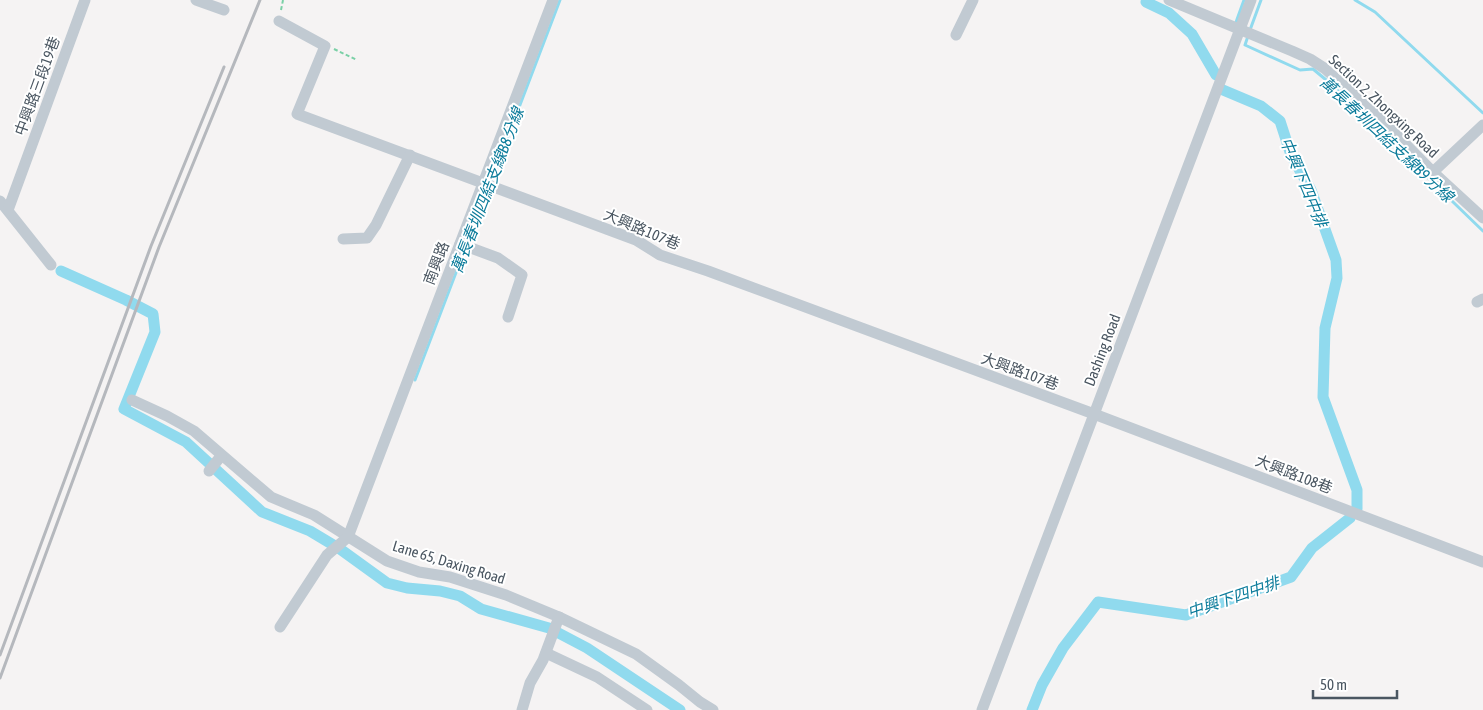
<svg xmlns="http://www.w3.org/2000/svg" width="1483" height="710" font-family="'Asap Condensed','Noto Sans TC',sans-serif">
  <rect width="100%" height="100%" fill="#f5f3f3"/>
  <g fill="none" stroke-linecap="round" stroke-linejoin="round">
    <g stroke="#90daee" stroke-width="3">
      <polyline points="1355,0 1375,12 1483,113"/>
      <polyline points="1235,25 1244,0"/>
      <polyline points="1250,30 1261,0"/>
      <polyline points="1248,36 1245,45 1300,70 1313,69 1331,84 1483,231"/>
      <polyline points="415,380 560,0"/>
    </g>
    <g stroke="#90daee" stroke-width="11">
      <polyline points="1146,2 1169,13 1192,34 1216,75"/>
      <polyline points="1223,90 1261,106 1280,121 1291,155 1311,190 1336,260 1337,278 1325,328 1323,397 1357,490 1357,509"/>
      <polyline points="61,271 126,300 153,314 155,332 124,409 186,442 262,512 310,531 340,549 387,583 407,588 440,591 460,596 481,609 549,628 587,648 680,710"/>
      <polyline points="1032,710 1042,685 1063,648 1098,602 1186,615 1291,577 1312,548 1350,518"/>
    </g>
    <g stroke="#7ad0a6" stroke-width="2" stroke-dasharray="4 2.5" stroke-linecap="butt">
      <polyline points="281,10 283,0"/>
      <polyline points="334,49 357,60"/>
    </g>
    <g stroke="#c1cad2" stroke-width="11">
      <polyline points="196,0 224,10"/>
      <polyline points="1169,0 1292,51 1310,59 1324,68 1378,116 1433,172 1483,218"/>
      <polyline points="279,21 325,46 297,114 636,240 660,255 708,271 1094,414 1483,562"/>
      <polyline points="956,35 973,0"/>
      <polyline points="1433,172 1483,125"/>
      <polyline points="0,201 51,265"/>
      <polyline points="8,210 85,0"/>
      <polyline points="343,239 367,238 376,225 410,155"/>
      <polyline points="460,244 498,258 522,275 508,317"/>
      <polyline points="1477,302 1483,299"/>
      <polyline points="132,400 167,416 194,431 271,497 314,515 387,561 419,572 450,577 506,595 559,617 636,654 679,685 700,702 713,710"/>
      <polyline points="209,471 221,456"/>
      <polyline points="280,627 327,555 348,537 553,0"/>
      <polyline points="546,653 597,677 647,710"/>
      <polyline points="522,710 530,683 543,660 559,617"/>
      <polyline points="982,710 1251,0"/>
    </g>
    <g stroke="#b5b8bd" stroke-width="3">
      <polyline points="0,655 151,246 224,67"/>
      <polyline points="0,678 159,247 260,0"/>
    </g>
  </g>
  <g text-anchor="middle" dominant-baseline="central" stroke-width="4" stroke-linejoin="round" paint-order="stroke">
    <g font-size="15" fill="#4a5661" stroke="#fff">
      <text transform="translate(37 86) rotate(-70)">中興路三段19巷</text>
      <text transform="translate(1384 106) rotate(43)">Section 2, Zhongxing Road</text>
      <text transform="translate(642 229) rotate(23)">大興路107巷</text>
      <text transform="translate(436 263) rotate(-69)">南興路</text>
      <text transform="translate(1102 350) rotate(-69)">Dashing Road</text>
      <text transform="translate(1020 371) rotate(20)">大興路107巷</text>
      <text transform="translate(1294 474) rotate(21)">大興路108巷</text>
      <text transform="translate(449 562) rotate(17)">Lane 65, Daxing Road</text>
    </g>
    <g font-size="16" font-style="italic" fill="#0c7c9b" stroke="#fff">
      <text transform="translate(1387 139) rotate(43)">萬長春圳四結支線B9分線</text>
      <text transform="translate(1304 182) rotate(67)">中興下四中排</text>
      <text transform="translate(487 190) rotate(-69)">萬長春圳四結支線B8分線</text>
      <text transform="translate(1233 597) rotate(-19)">中興下四中排</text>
    </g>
  </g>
  <path d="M1313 690v8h84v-8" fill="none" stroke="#4a5661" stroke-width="2.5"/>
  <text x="1320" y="690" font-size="15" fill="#4a5661" stroke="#ffffff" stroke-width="4" paint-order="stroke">50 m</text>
</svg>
